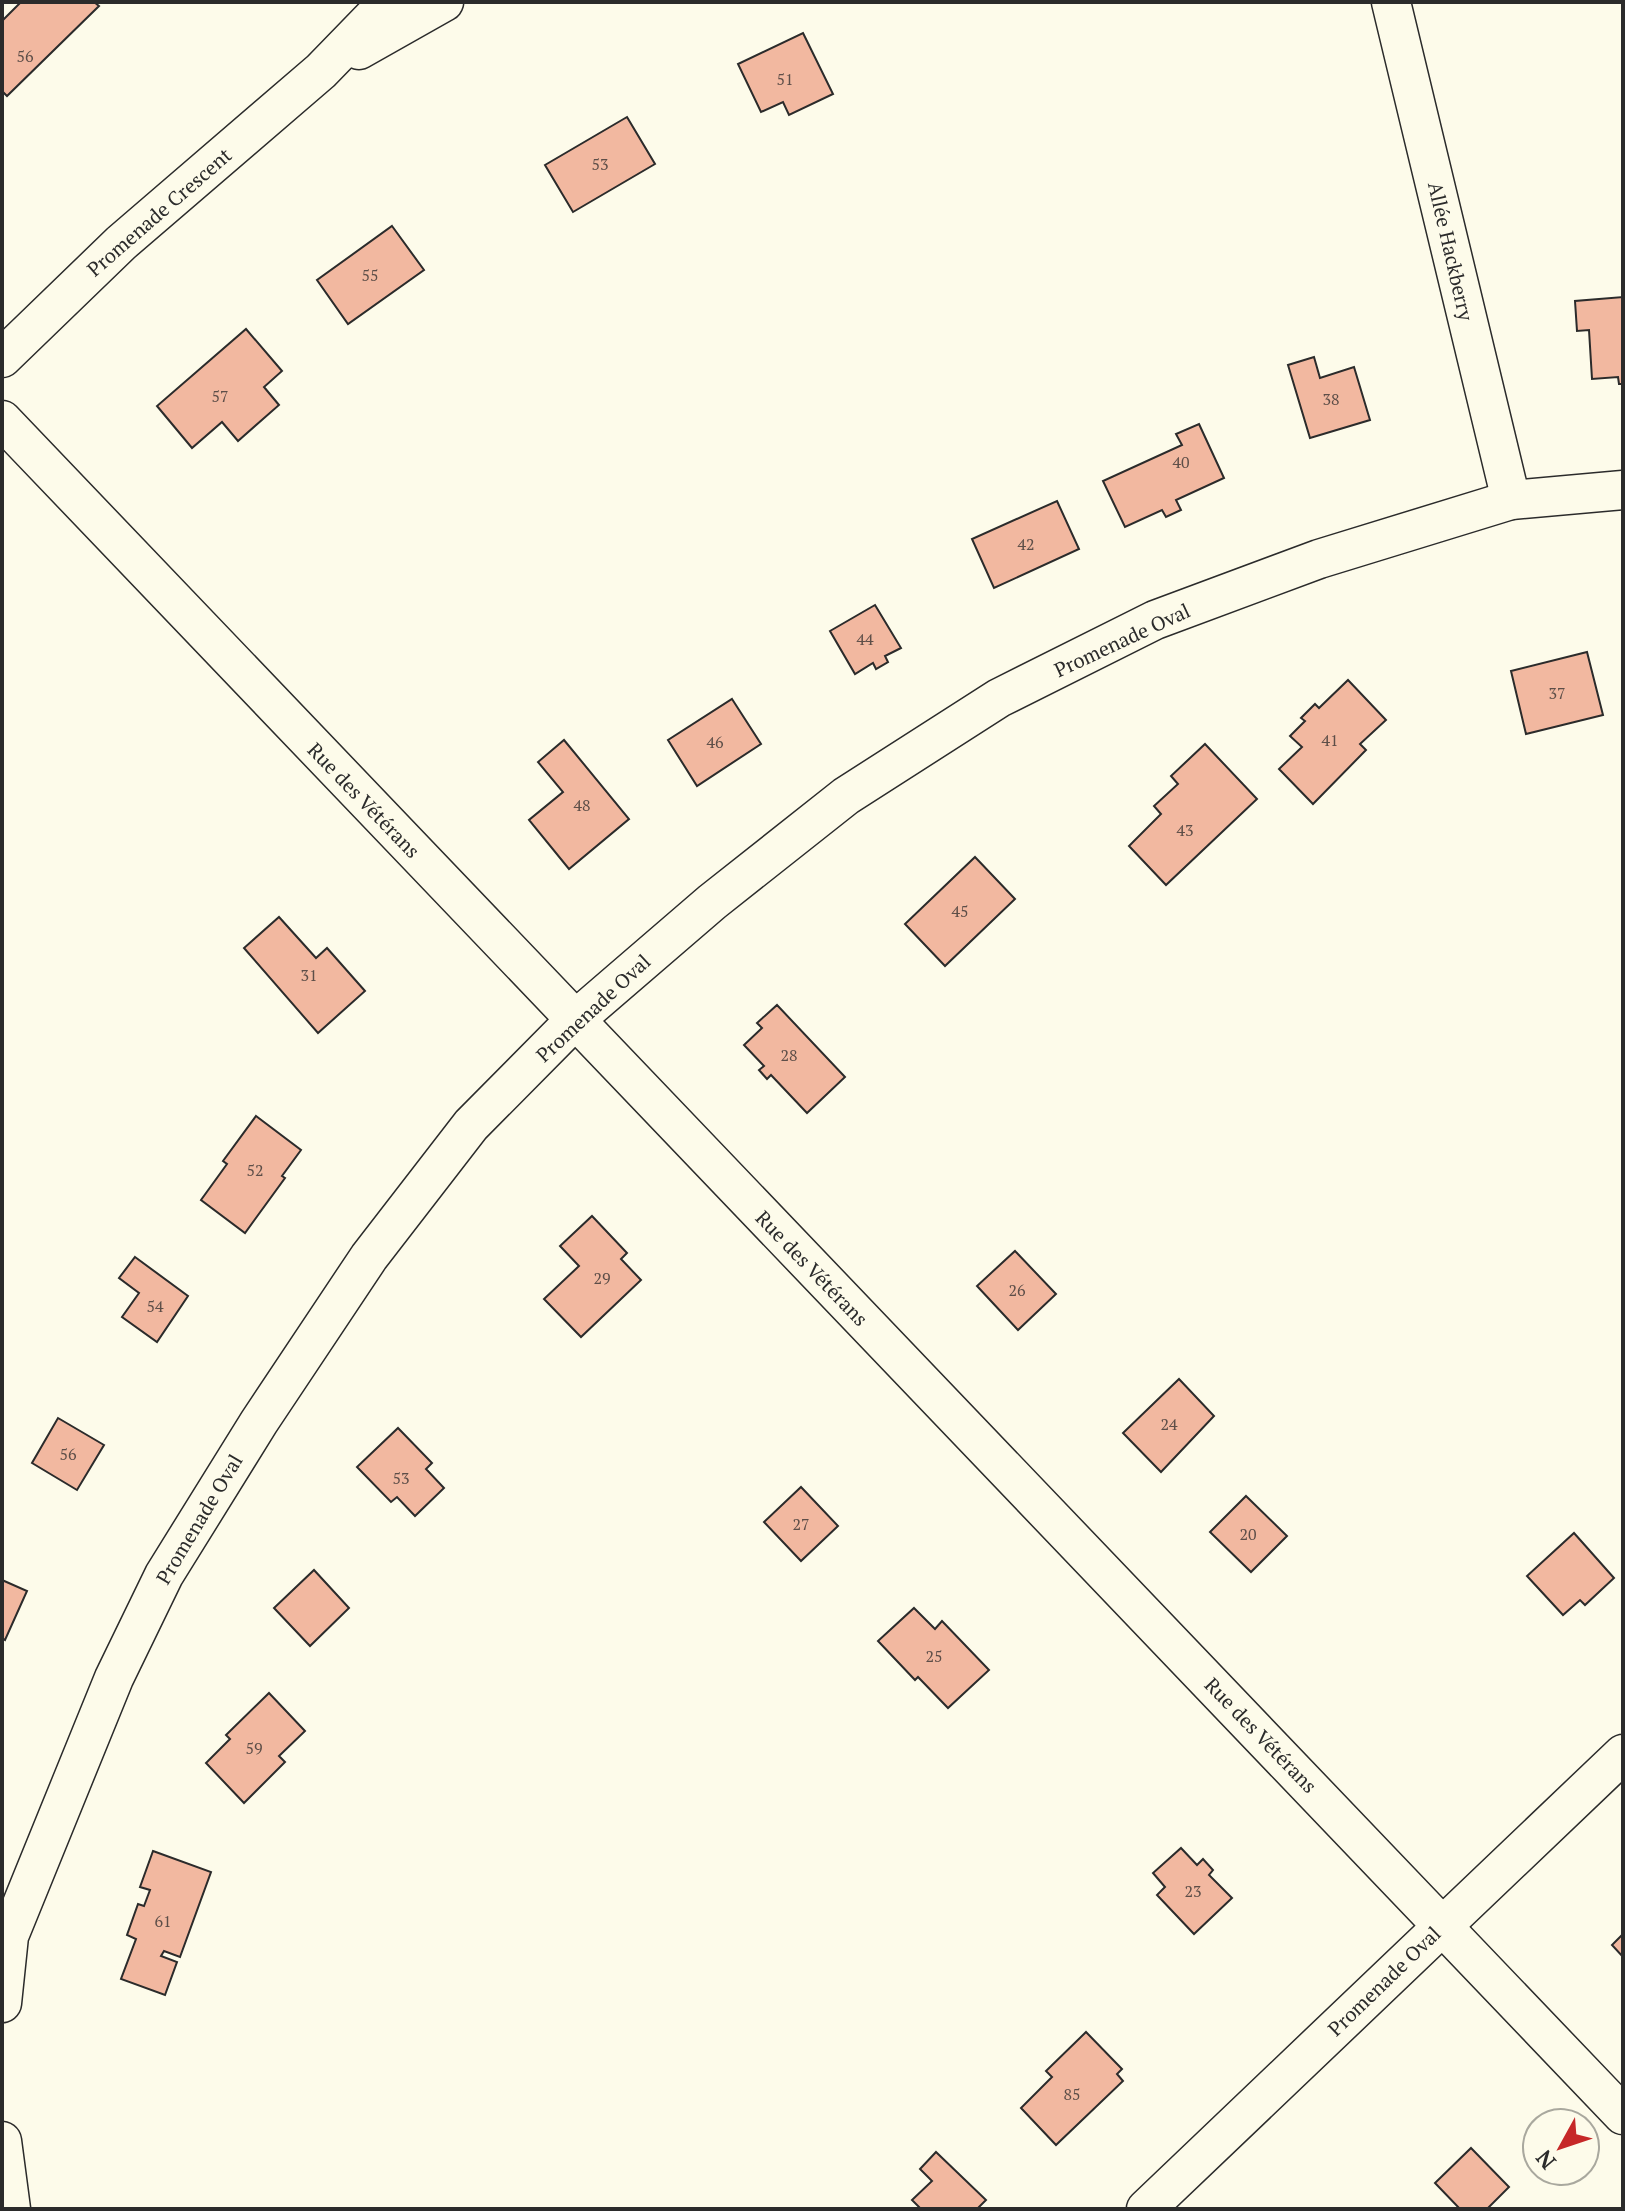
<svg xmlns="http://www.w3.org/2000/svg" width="1625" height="2211" font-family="'PT Serif',serif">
  <rect width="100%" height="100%" fill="#fdfbea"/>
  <g fill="#f2b8a0" stroke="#2b2b2b" stroke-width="2">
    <polygon points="21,2 94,2 99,6 7,96 2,91 2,21"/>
    <polygon points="803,33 833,94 789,115 783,102 761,112 738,64"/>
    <polygon points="627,117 655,164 573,212 545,165"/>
    <polygon points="392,226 424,270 348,324 317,280"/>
    <polygon points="1623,297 1623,384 1619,384 1618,377 1592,379 1589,330 1577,331 1575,301"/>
    <polygon points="246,329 282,371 264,387 279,405 238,441 222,422 192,448 157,406"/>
    <polygon points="1314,357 1320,378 1354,367 1370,420 1310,438 1288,365"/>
    <polygon points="1199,424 1224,478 1176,500 1181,510 1166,517 1162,510 1125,527 1103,481 1182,445 1176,434"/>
    <polygon points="1057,501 1079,549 994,588 972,539"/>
    <polygon points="875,605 901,648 885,656 888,662 876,669 873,663 855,674 830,631"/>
    <polygon points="1587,652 1603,715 1526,734 1511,671"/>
    <polygon points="1348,680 1386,720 1360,744 1366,750 1313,804 1279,769 1302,747 1290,736 1305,721 1301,718 1315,704 1319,708"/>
    <polygon points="732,699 761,744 697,786 668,740"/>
    <polygon points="564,740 629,819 569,869 529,820 563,792 538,762"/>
    <polygon points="1205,744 1257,799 1166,885 1129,846 1161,814 1154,806 1178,784 1171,776"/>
    <polygon points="975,857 1015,899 945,966 905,924"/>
    <polygon points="279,917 316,958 327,948 365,991 318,1033 244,948"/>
    <polygon points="777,1005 845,1077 807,1113 771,1075 767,1079 759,1070 764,1066 744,1045 762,1028 757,1023"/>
    <polygon points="256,1116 301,1150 282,1176 285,1178 245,1233 201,1200 227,1164 223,1161"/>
    <polygon points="592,1216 627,1253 621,1259 641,1280 581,1337 544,1299 579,1266 560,1246"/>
    <polygon points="1015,1251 1056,1294 1018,1330 977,1286"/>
    <polygon points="135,1257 188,1296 157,1342 122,1317 139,1293 119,1278"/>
    <polygon points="1179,1379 1214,1416 1161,1472 1123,1433"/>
    <polygon points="58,1418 104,1445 77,1490 32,1463"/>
    <polygon points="398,1428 432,1463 426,1469 444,1488 415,1516 397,1497 391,1502 357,1467"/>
    <polygon points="801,1487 838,1526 801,1561 764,1522"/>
    <polygon points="1246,1496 1287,1536 1251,1572 1210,1532"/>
    <polygon points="1574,1533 1614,1578 1585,1605 1580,1600 1563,1615 1527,1576"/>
    <polygon points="314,1570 349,1608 310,1646 274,1608"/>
    <polygon points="2,1580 27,1591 5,1640 2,1638"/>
    <polygon points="914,1608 935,1629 942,1621 989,1670 948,1708 918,1677 915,1680 878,1641"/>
    <polygon points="269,1693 305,1731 279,1756 285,1762 244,1803 206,1763 230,1739 226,1735"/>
    <polygon points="1181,1848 1197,1865 1203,1859 1213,1870 1209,1875 1232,1898 1194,1934 1157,1895 1165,1887 1153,1873"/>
    <polygon points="153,1851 211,1872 180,1957 164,1951 161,1956 177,1962 165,1995 121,1979 136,1939 127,1935 138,1904 144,1906 150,1890 140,1887"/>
    <polygon points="1623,1934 1623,1957 1612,1945"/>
    <polygon points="1086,2032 1122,2069 1117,2074 1123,2081 1056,2145 1021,2108 1052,2077 1046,2071"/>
    <polygon points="1471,2148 1509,2187 1487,2209 1460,2209 1435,2183"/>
    <polygon points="936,2152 986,2200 977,2209 921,2209 912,2200 932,2181 920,2169"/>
  </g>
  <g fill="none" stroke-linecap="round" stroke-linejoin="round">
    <g stroke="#2b2b2b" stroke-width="41">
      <g id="minor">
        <polyline points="1391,2 1511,500"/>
        <polyline points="359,50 444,2"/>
        <polyline points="2,358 121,243 321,71 388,2"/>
        <polyline points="2,420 1623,2115"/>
        <polyline points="2,2003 9,1936 114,1678 164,1575 259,1422 369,1257 471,1125 575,1020 712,902 846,796 999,698 1155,620 1319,559 1511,500 1623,490"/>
        <polyline points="2,2141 11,2209"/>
        <polyline points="1146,2209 1623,1754"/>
      </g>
    </g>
    <use href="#minor" stroke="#fdfbea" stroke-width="38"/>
  </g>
  <g text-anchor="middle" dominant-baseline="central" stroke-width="6" stroke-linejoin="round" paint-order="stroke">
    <g font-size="16" fill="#5d4e48">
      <text x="25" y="56">56</text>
      <text x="785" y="79">51</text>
      <text x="600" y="164">53</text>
      <text x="370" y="275">55</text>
      <text x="220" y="396">57</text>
      <text x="1331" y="399">38</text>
      <text x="1181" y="462">40</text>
      <text x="1026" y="544">42</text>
      <text x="865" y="639">44</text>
      <text x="1557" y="693">37</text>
      <text x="1330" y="740">41</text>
      <text x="715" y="742">46</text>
      <text x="582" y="805">48</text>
      <text x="1185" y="830">43</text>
      <text x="960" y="911">45</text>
      <text x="309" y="975">31</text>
      <text x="789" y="1055">28</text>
      <text x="255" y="1170">52</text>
      <text x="602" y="1278">29</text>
      <text x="1017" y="1290">26</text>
      <text x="155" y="1306">54</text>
      <text x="1169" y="1424">24</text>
      <text x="68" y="1454">56</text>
      <text x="401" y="1478">53</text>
      <text x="801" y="1524">27</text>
      <text x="1248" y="1534">20</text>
      <text x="934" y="1656">25</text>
      <text x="254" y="1748">59</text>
      <text x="1193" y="1891">23</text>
      <text x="163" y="1921">61</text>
      <text x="1072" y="2094">85</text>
    </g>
    <g font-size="20" fill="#2b2b2b" stroke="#fdfbea">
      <text transform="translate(159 212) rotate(-41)">Promenade Crescent</text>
      <text transform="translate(1451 251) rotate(77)">Allée Hackberry</text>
      <text transform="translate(1122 640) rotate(-25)">Promenade Oval</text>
      <text transform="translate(364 800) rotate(46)">Rue des Vétérans</text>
      <text transform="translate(593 1008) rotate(-43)">Promenade Oval</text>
      <text transform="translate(812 1268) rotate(46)">Rue des Vétérans</text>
      <text transform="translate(199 1519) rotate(-59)">Promenade Oval</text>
      <text transform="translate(1261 1735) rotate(46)">Rue des Vétérans</text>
      <text transform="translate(1384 1981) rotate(-44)">Promenade Oval</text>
    </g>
  </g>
  <rect width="1625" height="2211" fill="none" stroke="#2b2b2b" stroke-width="8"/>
  <g transform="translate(1561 2147) rotate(230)"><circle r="38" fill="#fdfbea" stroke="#a9a89e" stroke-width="2"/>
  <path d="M0-6L14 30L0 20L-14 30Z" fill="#c62828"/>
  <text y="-12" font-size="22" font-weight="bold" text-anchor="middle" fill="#2b2b2b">N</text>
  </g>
</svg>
